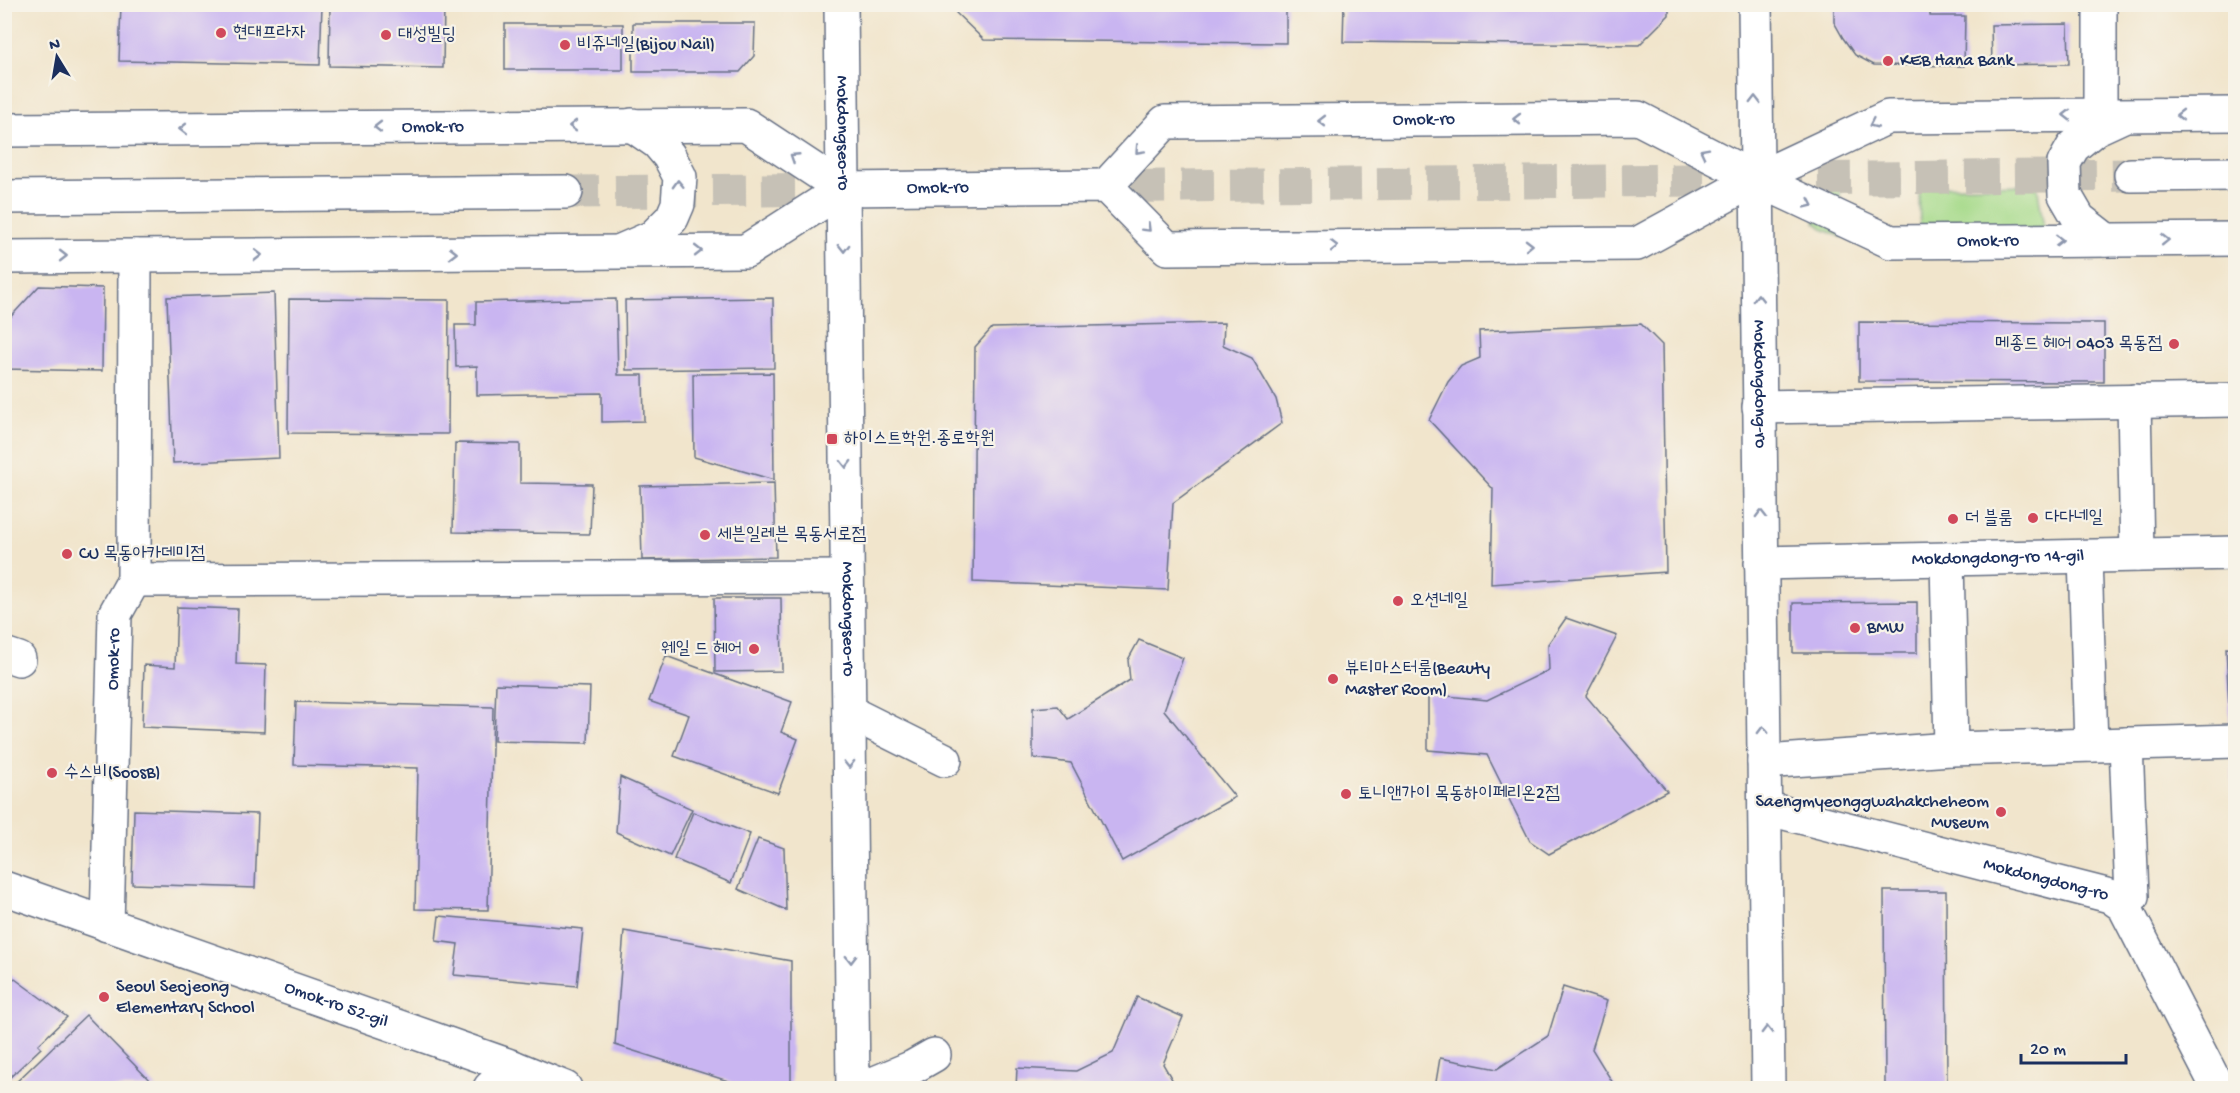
<svg xmlns="http://www.w3.org/2000/svg" width="2240" height="1093" font-family="'Gochi Hand','Poor Story',sans-serif">
  <rect width="100%" height="100%" fill="#f7f3e8"/>
  <filter id="ink" filterUnits="userSpaceOnUse"><feTurbulence type="fractalNoise" baseFrequency=".0167" numOctaves="2"/><feDisplacementMap in="SourceGraphic" scale="12" xChannelSelector="R" yChannelSelector="G"/><feConvolveMatrix kernelMatrix="1 2 1 2 8 2 1 2 1" color-interpolation-filters="sRGB"/></filter>
  <filter id="wash" filterUnits="userSpaceOnUse"><feTurbulence type="fractalNoise" baseFrequency=".008" numOctaves="4" result="noise"/><feDisplacementMap in="SourceGraphic" scale="24" xChannelSelector="R" yChannelSelector="G"/><feGaussianBlur stdDeviation="1.35" result="paint"/><feColorMatrix in="noise" values="0 0 0 0 0 0 0 0 0 0 0 0 0 0 0 0 0 1.4 0 .05"/><feComposite in="paint" operator="in"/></filter>
  <g filter="url(#wash)">
    <rect width="100%" height="100%" fill="#f1e5cc"/>
    <g fill="#a6da8a" stroke="#608474" stroke-width="1.5">
      <polygon points="1839,174 1842,237 1825,230 1815,222 1814,191"/>
      <polygon points="2037,185 2045,234 1920,234 1919,187"/>
    </g>
    <g id="blocks">
      <g fill="#c9b5f1">
        <polygon points="121,4 322,4 320,65 119,61"/>
        <polygon points="330,4 444,4 443,68 329,66"/>
        <polygon points="1344,4 1669,4 1669,15 1639,45 1343,42"/>
        <polygon points="1834,4 1930,4 1930,16 1965,16 1964,66 1874,65 1855,55 1843,38 1834,22"/>
        <polygon points="955,5 1286,5 1286,43 984,40 956,13"/>
        <polygon points="633,23 755,23 754,56 740,72 633,72"/>
        <rect x="505" y="24" width="118" height="46"/>
        <polygon points="2068,24 2069,64 1992,65 1991,25"/>
        <polygon points="39,286 103,288 102,371 4,369 4,324"/>
        <polygon points="274,293 279,458 173,463 167,297"/>
        <polygon points="773,298 774,368 626,370 625,300"/>
        <polygon points="289,299 449,300 448,434 288,433"/>
        <polygon points="616,299 618,375 643,375 644,421 602,422 602,393 477,395 477,366 456,367 455,325 476,325 476,302"/>
        <polygon points="1859,322 2104,323 2104,382 1859,381"/>
        <polygon points="1224,323 1223,345 1252,358 1276,399 1282,423 1173,503 1168,590 973,582 975,347 992,328"/>
        <polygon points="1641,324 1662,345 1666,572 1491,584 1493,489 1429,420 1448,382 1461,366 1480,358 1479,331"/>
        <polygon points="773,373 774,480 694,457 693,374"/>
        <polygon points="455,443 520,444 520,483 592,484 590,534 453,532"/>
        <polygon points="774,483 776,557 642,560 640,486"/>
        <polygon points="714,598 781,598 782,671 715,672"/>
        <polygon points="1917,602 1917,653 1793,653 1793,603"/>
        <polygon points="177,607 238,609 236,664 266,665 264,732 142,727 144,665 175,667"/>
        <polygon points="1566,618 1617,636 1586,696 1667,791 1549,854 1530,841 1487,755 1428,750 1428,694 1487,700 1549,670 1548,644"/>
        <polygon points="1139,640 1183,658 1164,710 1235,797 1122,861 1071,763 1033,758 1033,708 1058,706 1068,719 1130,680 1128,660"/>
        <polygon points="2226,648 2236,649 2236,727 2230,726"/>
        <polygon points="666,656 792,702 781,732 798,739 778,793 674,756 689,715 649,701"/>
        <polygon points="496,684 590,687 588,743 494,741"/>
        <polygon points="296,702 493,707 488,910 415,909 418,768 294,765"/>
        <polygon points="2232,768 2236,768 2236,825 2233,825"/>
        <polygon points="620,777 692,809 670,856 616,832"/>
        <polygon points="134,810 258,814 255,888 132,884"/>
        <polygon points="693,812 750,834 731,883 674,859"/>
        <polygon points="758,839 784,848 786,910 738,889"/>
        <polygon points="1884,891 1946,891 1947,1088 1885,1088"/>
        <polygon points="439,916 583,929 577,986 454,975 458,944 436,941"/>
        <polygon points="624,931 791,961 791,1088 750,1088 615,1045"/>
        <polygon points="4,971 67,1017 38,1045 41,1048 4,1083"/>
        <polygon points="1563,987 1607,1001 1592,1049 1616,1088 1435,1088 1440,1058 1497,1069 1548,1036"/>
        <polygon points="1137,997 1183,1017 1163,1064 1177,1088 1016,1088 1017,1068 1076,1071 1113,1053"/>
        <polygon points="86,1015 157,1088 10,1088"/>
      </g>
    </g>
  </g>
  <g filter="url(#ink)">
    <use href="#blocks" fill-opacity="0" stroke="#666f84" stroke-width="1.5"/>
    <g fill="none" stroke-linecap="round" stroke-linejoin="round">
      <g stroke="#c6c1b6" stroke-width="33" stroke-dasharray="33 16" stroke-linecap="butt">
        <polyline points="1083,187 2131,175"/>
        <polyline points="566,192 855,189"/>
      </g>
      <g stroke="#666f84" stroke-width="36">
        <g id="minor">
          <polyline points="2100,115 2100,4"/>
          <polyline points="2134,401 2137,555"/>
          <polyline points="1759,407 2236,400"/>
          <polyline points="2085,557 2091,745"/>
          <polyline points="1947,559 1951,749"/>
          <path id="s1" d="M1761 563 2236 553"/>
          <polyline points="134,580 847,577"/>
          <polyline points="4,654 19,659"/>
          <polyline points="849,712 945,760"/>
          <polyline points="1764,762 1951,749 2236,741"/>
          <path id="s2" d="M1765 808 2110 896 2124 906 2218 1088"/>
          <path id="s3" d="M4 888 513 1067 565 1088"/>
          <polyline points="2124,906 2132,897 2126,744"/>
          <path id="s4" d="M107 925 115 614 134 580 135 256"/>
          <polyline points="490,1088 513,1067"/>
          <polyline points="863,1088 913,1067 934,1055"/>
        </g>
      </g>
      <g stroke="#666f84" stroke-width="36">
        <g id="major">
          <path id="s5" d="M841 4 853 1088"/>
          <path id="s6" d="M1755 4 1768 1088"/>
          <path id="s7" d="M4 130 746 125 843 189"/>
          <polyline points="2131,175 2236,174"/>
          <path id="s8" d="M1106 186 1165 122 1638 118 1756 179 1891 242 2236 239"/>
          <polyline points="4,197 566,192"/>
          <polyline points="2106,240 2079,219 2065,195 2064,163 2073,147 2095,129 2121,117"/>
          <polyline points="623,250 653,237 672,218 678,204 680,177 669,156 658,143 632,125"/>
          <path id="s9" d="M4 257 746 251 843 189 1106 186 1167 248 1637 244 1756 179 1888 117 2236 114"/>
        </g>
      </g>
      <use href="#minor" stroke="#fff" stroke-width="33"/>
      <use href="#major" stroke="#fff" stroke-width="33"/>
    </g>
    <defs><path id="oneway-chevron" d="M-2-3.5L2.5 0L-2 3.5" fill="none" stroke-width="1.6" stroke-linecap="round" stroke-linejoin="round" transform="scale(1.5)"/></defs>
    <g stroke="#8d97ae">
      <use href="#oneway-chevron" transform="translate(1755 100) rotate(-90)"/>
      <use href="#oneway-chevron" transform="translate(2067 115) rotate(180)"/>
      <use href="#oneway-chevron" transform="translate(2180 115) rotate(180)"/>
      <use href="#oneway-chevron" transform="translate(1517 119) rotate(180)"/>
      <use href="#oneway-chevron" transform="translate(1322 121) rotate(180)"/>
      <use href="#oneway-chevron" transform="translate(1873 124) rotate(155)"/>
      <use href="#oneway-chevron" transform="translate(573 126) rotate(180)"/>
      <use href="#oneway-chevron" transform="translate(378 127) rotate(180)"/>
      <use href="#oneway-chevron" transform="translate(183 129) rotate(180)"/>
      <use href="#oneway-chevron" transform="translate(1139 150) rotate(133)"/>
      <use href="#oneway-chevron" transform="translate(1704 152) rotate(-153)"/>
      <use href="#oneway-chevron" transform="translate(794 157) rotate(-147)"/>
      <use href="#oneway-chevron" transform="translate(678 184) rotate(-92)"/>
      <use href="#oneway-chevron" transform="translate(1809 204) rotate(25)"/>
      <use href="#oneway-chevron" transform="translate(1147 228) rotate(45)"/>
      <use href="#oneway-chevron" transform="translate(2059 240)"/>
      <use href="#oneway-chevron" transform="translate(2165 240) rotate(-1)"/>
      <use href="#oneway-chevron" transform="translate(1529 245) rotate(-1)"/>
      <use href="#oneway-chevron" transform="translate(1334 246) rotate(-1)"/>
      <use href="#oneway-chevron" transform="translate(844 248) rotate(89)"/>
      <use href="#oneway-chevron" transform="translate(698 251)"/>
      <use href="#oneway-chevron" transform="translate(453 253)"/>
      <use href="#oneway-chevron" transform="translate(258 255)"/>
      <use href="#oneway-chevron" transform="translate(63 256)"/>
      <use href="#oneway-chevron" transform="translate(1758 298) rotate(-91)"/>
      <use href="#oneway-chevron" transform="translate(846 464) rotate(89)"/>
      <use href="#oneway-chevron" transform="translate(1761 514) rotate(-91)"/>
      <use href="#oneway-chevron" transform="translate(1763 730) rotate(-91)"/>
      <use href="#oneway-chevron" transform="translate(849 764) rotate(89)"/>
      <use href="#oneway-chevron" transform="translate(851 959) rotate(89)"/>
      <use href="#oneway-chevron" transform="translate(1767 1030) rotate(-91)"/>
    </g>
  </g>
  <g fill="#d1495b" stroke="#f7f3e8" stroke-width="2">
    <circle cx="221" cy="33" r="6"/>
    <circle cx="386" cy="35" r="6"/>
    <circle cx="565" cy="45" r="6"/>
    <circle cx="1888" cy="61" r="6"/>
    <circle cx="2174" cy="344" r="6"/>
    <rect x="826" y="433" width="12" height="12" rx="3"/>
    <circle cx="2033" cy="518" r="6"/>
    <circle cx="1953" cy="519" r="6"/>
    <circle cx="705" cy="535" r="6"/>
    <circle cx="67" cy="554" r="6"/>
    <circle cx="1398" cy="601" r="6"/>
    <circle cx="1855" cy="628" r="6"/>
    <circle cx="754" cy="649" r="6"/>
    <circle cx="1333" cy="679" r="6"/>
    <circle cx="52" cy="773" r="6"/>
    <circle cx="1346" cy="794" r="6"/>
    <circle cx="2001" cy="812" r="6"/>
    <circle cx="104" cy="997" r="6"/>
  </g>
  <g text-anchor="middle" dominant-baseline="central" stroke-width="4.5" stroke-linejoin="round" paint-order="stroke">
    <g font-size="18" fill="#1b2f5e" stroke="#f7f3e8" text-anchor="start">
      <text x="233" y="33">현대프라자</text>
      <text x="398" y="35">대성빌딩</text>
      <text x="577" y="45">비쥬네일(Bijou Nail)</text>
      <text x="1900" y="61">KEB Hana Bank</text>
      <text x="2162" y="344" text-anchor="end">메종드 헤어 0403 목동점</text>
      <text x="844" y="439">하이스트학원.종로학원</text>
      <text x="2045" y="518">다다네일</text>
      <text x="1965" y="519">더 블룸</text>
      <text x="717" y="535">세븐일레븐 목동서로점</text>
      <text x="79" y="554">CU 목동아카데미점</text>
      <text x="1410" y="601">오션네일</text>
      <text x="1867" y="628">BMW</text>
      <text x="742" y="649" text-anchor="end">웨일 드 헤어</text>
      <text x="1345" y="669">뷰티마스터룸(Beauty<tspan x="1345" dy="21">Master Room)</tspan></text>
      <text x="64" y="773">수스비(SoosB)</text>
      <text x="1358" y="794">토니앤가이 목동하이페리온2점</text>
      <text x="1989" y="802" text-anchor="end">Saengmyeonggwahakcheheom<tspan x="1989" dy="21">Museum</tspan></text>
      <text x="116" y="987">Seoul Seojeong<tspan x="116" dy="21">Elementary School</tspan></text>
    </g>
    <g font-size="18" fill="#1b2f5e" stroke="#f7f3e8">
      <text stroke="none"><textPath href="#s8" startOffset="346">Omok-ro</textPath></text>
      <text stroke="none"><textPath href="#s7" startOffset="429">Omok-ro</textPath></text>
      <text stroke="none"><textPath href="#s5" startOffset="129">Mokdongseo-ro</textPath></text>
      <text stroke="none"><textPath href="#s9" startOffset="952">Omok-ro</textPath></text>
      <text stroke="none"><textPath href="#s8" startOffset="939">Omok-ro</textPath></text>
      <text stroke="none"><textPath href="#s6" startOffset="380">Mokdongdong-ro</textPath></text>
      <text stroke="none"><textPath href="#s1" startOffset="237">Mokdongdong-ro 14-gil</textPath></text>
      <text stroke="none"><textPath href="#s5" startOffset="615">Mokdongseo-ro</textPath></text>
      <text stroke="none"><textPath href="#s4" startOffset="266">Omok-ro</textPath></text>
      <text stroke="none"><textPath href="#s2" startOffset="290">Mokdongdong-ro</textPath></text>
      <text stroke="none"><textPath href="#s3" startOffset="352">Omok-ro 52-gil</textPath></text>
    </g>
  </g>
  <rect width="2240" height="1093" fill="none" stroke="#f7f3e8" stroke-width="24"/>
  <g transform="translate(57 57) rotate(349)" stroke="#f7f3e8" stroke-width="4.5" paint-order="stroke">
  <path d="M0-4.5L10 22L0 15L-10 22Z" fill="#1b2f5e"/>
  <text y="-9" font-size="16" font-weight="bold" text-anchor="middle" fill="#1b2f5e">N</text>
  </g>
  <path d="M2021 1054v9h105v-9" fill="none" stroke="#1b2f5e" stroke-width="3"/>
  <text x="2030" y="1054" font-size="18" fill="#1b2f5e" stroke="#f7f3e8" stroke-width="4.5" paint-order="stroke">20 m</text>
</svg>
